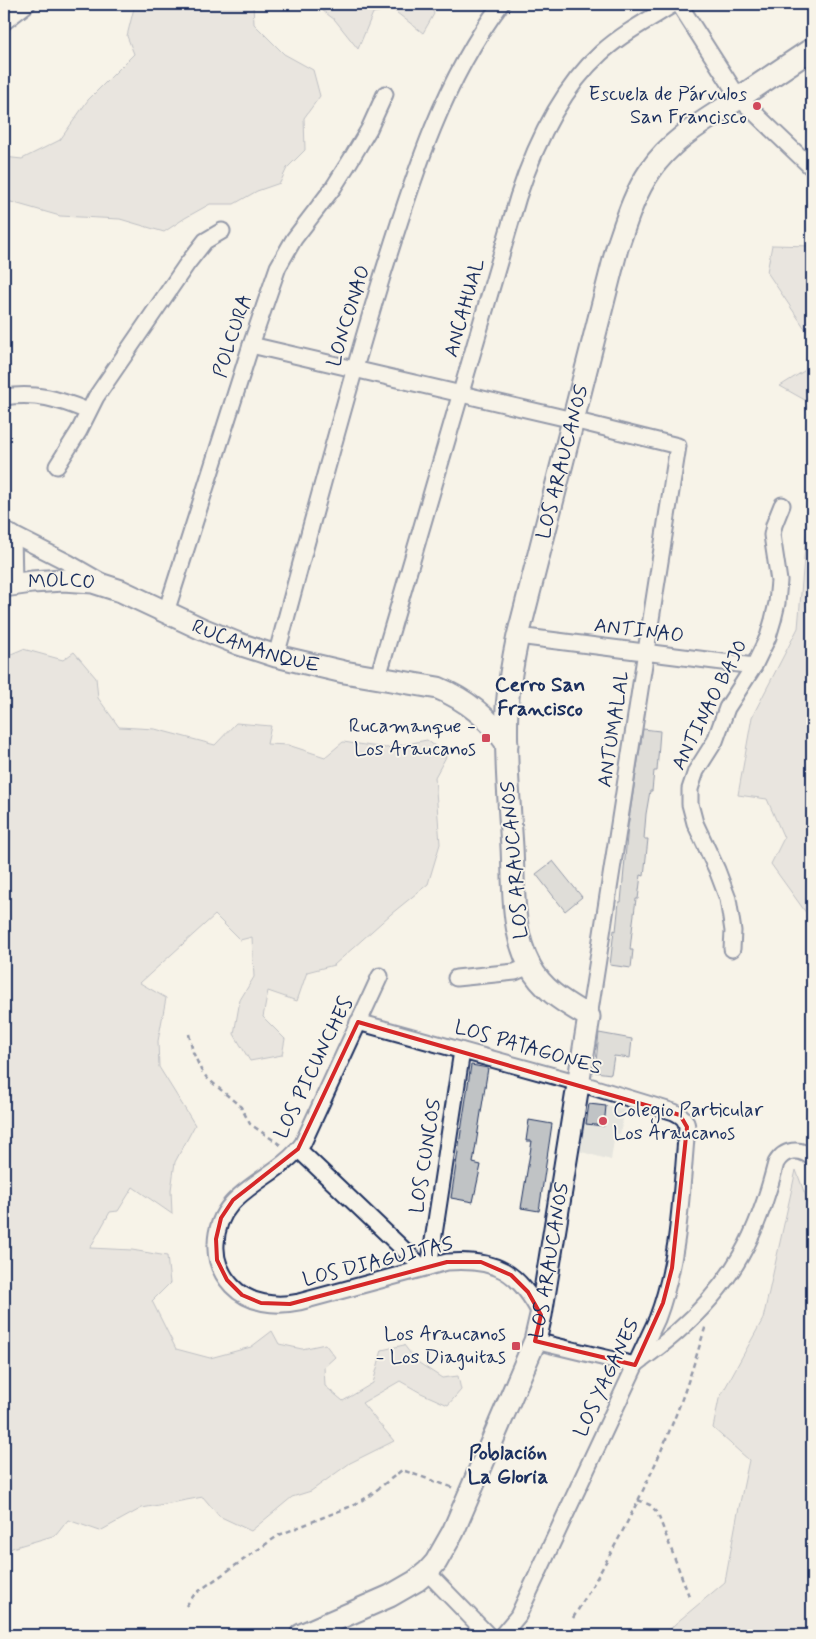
<svg xmlns="http://www.w3.org/2000/svg" width="816" height="1639" font-family="Mynerve,sans-serif">
  <rect width="100%" height="100%" fill="#f7f3e8"/>
  <filter id="ink" filterUnits="userSpaceOnUse"><feTurbulence type="fractalNoise" baseFrequency=".02" numOctaves="2"/><feDisplacementMap in="SourceGraphic" scale="10" xChannelSelector="R" yChannelSelector="G"/><feConvolveMatrix kernelMatrix="1 2 1 2 8 2 1 2 1" color-interpolation-filters="sRGB"/></filter>
  <g filter="url(#ink)">
    <polygon fill="#e6e5de" points="585,1101 625,1109 620,1134 615,1134 611,1160 578,1151"/>
    <g fill="#d7d6d4" stroke="#798299">
      <polygon points="135,4 253,4 254,24 284,54 313,70 320,96 304,118 305,150 287,168 280,183 257,191 234,204 210,204 185,218 164,232 120,219 60,216 4,200 4,157 22,159 60,140 88,100 134,54 127,36"/>
      <polygon points="314,4 430,4 434,14 423,33 392,9 373,13 358,49 335,20"/>
      <polygon points="772,245 812,246 812,339 767,272"/>
      <polygon points="812,366 812,404 780,386"/>
      <polygon points="808,512 812,512 812,921 771,864 784,838 767,799 738,795 752,717 798,628"/>
      <polygon points="23,649 63,660 74,652 96,678 98,698 119,727 155,729 215,745 236,723 271,726 267,744 288,745 325,757 343,742 386,748 427,740 447,755 435,777 440,844 428,884 391,914 334,965 307,972 297,1001 268,991 263,1017 285,1039 282,1055 250,1061 234,1034 240,1000 254,977 252,937 240,940 215,915 140,983 166,998 158,1041 159,1067 195,1125 175,1162 171,1190 172,1214 133,1187 118,1211 110,1212 90,1248 132,1250 167,1256 170,1283 152,1301 176,1349 210,1358 251,1347 272,1331 279,1344 302,1349 325,1344 335,1357 324,1367 325,1386 343,1401 373,1383 382,1350 404,1345 416,1361 442,1378 458,1376 461,1390 448,1405 421,1393 400,1381 362,1403 394,1441 350,1463 311,1491 292,1497 251,1531 219,1516 203,1497 142,1508 100,1531 68,1520 56,1535 12,1548 4,1557 4,657"/>
      <polygon points="796,1170 812,1213 812,1635 665,1635 675,1624 725,1582 737,1517 749,1460 713,1428 719,1399 763,1319"/>
    </g>
    <g fill="#c0c3c5" stroke="#1b2f5e">
      <polygon points="643,729 660,731 657,771 654,771 652,791 650,791 646,814 644,839 648,839 644,876 641,875 638,899 636,899 633,922 630,950 633,950 631,968 610,965 614,930 616,931 619,902 621,902 628,826"/>
      <polygon points="553,861 582,897 565,911 536,874"/>
      <polygon points="599,1033 632,1039 630,1058 614,1056 611,1074 595,1072"/>
      <polygon points="471,1065 488,1068 473,1163 481,1165 473,1202 451,1198"/>
      <polygon points="589,1104 606,1106 604,1126 586,1124"/>
      <polygon points="529,1120 552,1124 539,1211 521,1208 532,1141 526,1141"/>
    </g>
    <g fill="none" stroke-linecap="round" stroke-linejoin="round">
      <g stroke="#1b2f5e" stroke-width="19">
        <g id="street">
          <polyline points="679,4 739,98 812,168"/>
          <polyline points="4,22 27,4"/>
          <polyline points="251,345 573,420 678,446 589,1017"/>
          <path d="M4 397C36 392 58 399 88 411"/>
          <polyline points="57,466 79,431 96,397 187,264 205,241 222,231"/>
          <polyline points="4,530 69,563 102,582"/>
          <polyline points="13,534 14,584"/>
          <polyline points="166,612 251,345 278,267 294,239 333,188 350,161 369,129 385,94"/>
          <polyline points="518,636 754,666"/>
          <path d="M276 656C310 530 343 404 381 280 411 185 440 85 501 4"/>
          <path d="M378 677 518 197C535 145 560 90 601 53 623 33 650 19 674 4"/>
          <polyline points="732,949 733,931 728,899 717,870 695,823 690,804 690,789 696,771 715,741 727,708 754,666 768,637 773,620 777,603 779,581 772,535 774,525 782,505"/>
          <path d="M380 976 303 1143C277 1181 217 1189 216 1244 215 1260 221 1274 232 1286 249 1304 276 1307 299 1302L447 1262C496 1258 519 1272 541 1315"/>
          <polyline points="456,978 515,972 529,966"/>
          <path d="M358 1022 579 1083 674 1112C682 1116 686 1119 687 1127 681 1191 680 1259 657 1319L518 1616 502 1635"/>
          <polyline points="298,1149 423,1268"/>
          <polyline points="429,1267 462,1051"/>
          <path d="M535 1341 635 1365C649 1354 664 1344 677 1332 733 1283 758 1234 776 1163 784 1149 800 1147 812 1158"/>
          <polyline points="427,1572 488,1635"/>
        </g>
      </g>
      <g stroke="#1b2f5e" stroke-width="25">
        <g id="secondary">
          <path id="s1" d="M4 586 32 582 63 580 93 582 121 591 202 629 239 644 276 656 344 672 438 688C467 700 489 718 507 744"/>
          <path id="s2" d="M301 1635 390 1596 416 1581 427 1572 436 1562 453 1532 535 1341 541 1315 589 1017C566 1003 543 991 530 966 511 931 514 885 512 847 509 800 505 753 507 707 509 683 513 659 518 636L617 248C626 222 634 194 650 171 668 144 696 126 723 109 752 89 782 69 812 49"/>
        </g>
      </g>
      <g stroke="#1b2f5e" stroke-width="2.5" stroke-dasharray="5 4" stroke-linecap="butt">
        <polyline points="189,1034 193,1052 201,1070 207,1078 241,1107 250,1124 282,1146"/>
        <polyline points="638,1500 650,1505 657,1512 689,1596"/>
        <polyline points="186,1606 194,1595 206,1586 279,1535 354,1505 369,1496 402,1470 454,1488"/>
        <path d="M573 1618C613 1553 649 1484 677 1412 688 1384 697 1354 706 1325"/>
      </g>
      <use href="#street" stroke="#f7f3e8" stroke-width="15"/>
      <use href="#secondary" stroke="#f7f3e8" stroke-width="21"/>
    </g>
  </g>
  <path d="M0 0H816V1639H0ZM358 1022 680 1115 687 1127 672 1268 663 1303 635 1365 535 1341 541 1315 528 1292 511 1275 481 1262H447L290 1304 261 1303 242 1295 227 1280 217 1260 216 1239 221 1218 233 1200 298 1149Z" fill="#f7f3e8" fill-opacity=".55" fill-rule="evenodd"/>
  <path fill="none" stroke="#d62828" stroke-width="4" stroke-linejoin="round" d="M358 1022 680 1115 687 1127 672 1268 663 1303 635 1365 535 1341 541 1315 528 1292 511 1275 481 1262H447L290 1304 261 1303 242 1295 227 1280 217 1260 216 1239 221 1218 233 1200 298 1149Z"/>
  <g fill="#d1495b" stroke="#f7f3e8" stroke-width="2">
    <circle cx="757" cy="106" r="5"/>
    <rect x="481" y="733" width="10" height="10" rx="2.5"/>
    <circle cx="603" cy="1121" r="5"/>
    <rect x="511" y="1341" width="10" height="10" rx="2.5"/>
  </g>
  <g text-anchor="middle" dominant-baseline="central" stroke-width="4" stroke-linejoin="round" paint-order="stroke">
    <g font-size="20" fill="#1b2f5e" stroke="#f7f3e8" text-anchor="end">
      <text x="747" y="94">Escuela de Párvulos<tspan x="747" dy="23">San Francisco</tspan></text>
      <text x="476" y="726">Rucamanque -<tspan x="476" dy="23">Los Araucanos</tspan></text>
      <text x="613" y="1110" text-anchor="start">Colegio Particular<tspan x="613" dy="23">Los Araucanos</tspan></text>
      <text x="506" y="1334">Los Araucanos<tspan x="506" dy="23">- Los Diaguitas</tspan></text>
    </g>
    <g font-size="20" fill="#1b2f5e" stroke="#f7f3e8">
      <text transform="translate(465 308) rotate(-74)">ANCAHUAL</text>
      <text transform="translate(349 316) rotate(-73)">LONCONAO</text>
      <text transform="translate(233 336) rotate(-72)">POLCURA</text>
      <text stroke="none"><textPath href="#s2" startOffset="1318">LOS ARAUCANOS</textPath></text>
      <text stroke="none"><textPath href="#s1" startOffset="58">MOLCO</textPath></text>
      <text transform="translate(639 631) rotate(7)">ANTINAO</text>
      <text stroke="none"><textPath href="#s1" startOffset="265">RUCAMANQUE</textPath></text>
      <text transform="translate(710 705) rotate(-63)">ANTINAO BAJO</text>
      <text transform="translate(614 729) rotate(-81)">ANTUMALAL</text>
      <text transform="translate(515 860) rotate(-95)">LOS ARAUCANOS</text>
      <text transform="translate(528 1048) rotate(16)">LOS PATAGONES</text>
      <text transform="translate(314 1068) rotate(-64)">LOS PICUNCHES</text>
      <text transform="translate(426 1156) rotate(-81)">LOS CUNCOS</text>
      <text stroke="none"><textPath href="#s2" startOffset="479">LOS ARAUCANOS</textPath></text>
      <text transform="translate(378 1262) rotate(-14)">LOS DIAGUITAS</text>
      <text transform="translate(607 1378) rotate(-65)">LOS YAGANES</text>
    </g>
    <g font-size="21" font-weight="bold" fill="#1b2f5e" stroke="#f7f3e8">
      <text x="540" y="685">Cerro San<tspan x="540" dy="24">Francisco</tspan></text>
      <text x="508" y="1453">Población<tspan x="508" dy="24">La Gloria</tspan></text>
    </g>
  </g>
  <rect width="816" height="1639" fill="none" stroke="#f7f3e8" stroke-width="20"/>
  <rect x="10" y="10" width="796" height="1619" fill="none" stroke="#1b2f5e" stroke-width="2" filter="url(#ink)"/>
</svg>
